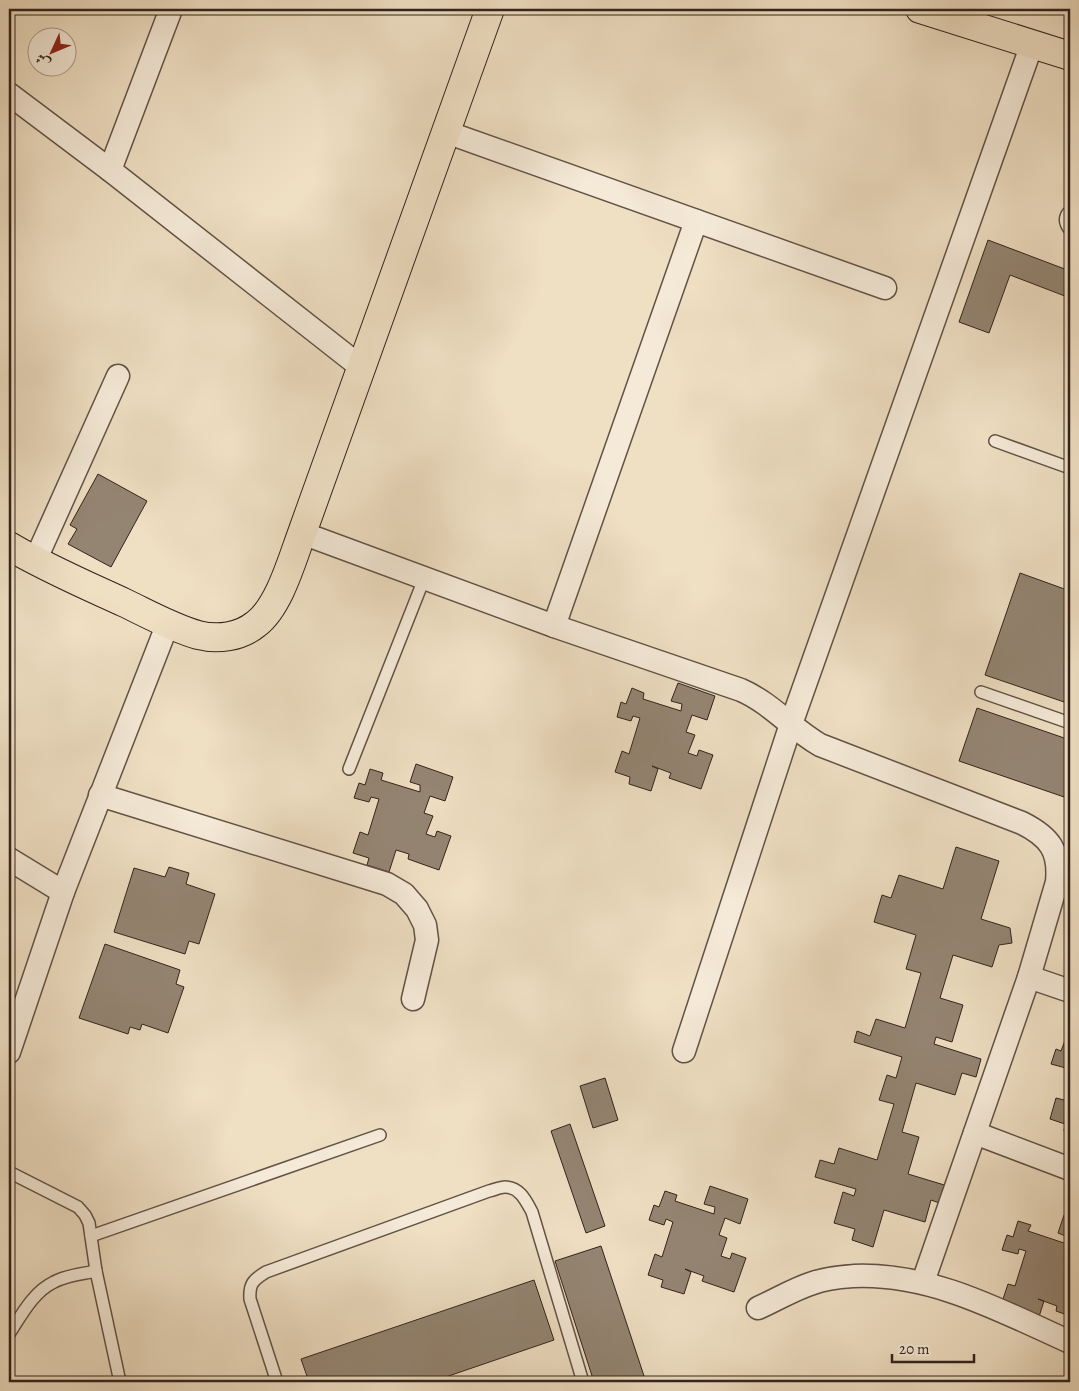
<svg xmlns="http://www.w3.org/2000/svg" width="1079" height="1391" font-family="Alegreya,Amiri,serif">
  <rect width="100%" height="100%" fill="#efdfc3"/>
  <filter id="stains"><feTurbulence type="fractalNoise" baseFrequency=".004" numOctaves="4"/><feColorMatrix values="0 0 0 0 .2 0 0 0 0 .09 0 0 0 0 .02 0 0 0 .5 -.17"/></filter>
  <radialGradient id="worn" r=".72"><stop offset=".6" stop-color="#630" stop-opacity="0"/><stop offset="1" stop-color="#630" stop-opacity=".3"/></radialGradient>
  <g fill="#948573" stroke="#32231c">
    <polygon points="988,240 1070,271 1070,298 1010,275 989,333 959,322"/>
    <polygon points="98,474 147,501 111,567 68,544 77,529 70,525"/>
    <polygon points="1020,573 1070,591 1070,704 985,675"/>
    <polygon points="678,683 715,696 707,720 692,715 686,732 695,735 688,753 697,756 699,750 713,755 701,789 669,778 671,773 652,766 658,769 651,791 629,784 630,777 615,772 622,751 629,754 640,718 633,716 631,721 617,717 621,702 626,704 632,688 644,693 643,699 681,711 682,704 671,701"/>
    <polygon points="977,708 1070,740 1070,799 959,761"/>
    <polygon points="416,764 453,777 445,801 430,796 424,813 433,816 426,834 435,837 437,831 451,836 439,870 408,859 409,854 396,850 389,872 367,865 369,858 353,853 360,832 368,835 379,799 371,797 369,802 354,798 359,783 365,785 370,769 383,773 381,780 420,792 420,785 410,782"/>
    <polygon points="956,847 999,861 981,919 1010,928 1012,943 999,945 992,967 953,955 940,998 963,1005 952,1042 936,1037 934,1044 981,1059 976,1077 962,1073 955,1095 916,1083 902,1132 919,1137 908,1174 951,1187 945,1205 931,1200 925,1222 884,1210 873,1247 852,1240 855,1229 834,1223 843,1192 854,1196 856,1189 815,1177 820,1160 834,1164 839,1148 877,1160 894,1104 879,1100 887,1075 896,1078 902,1057 854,1042 857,1031 870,1036 876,1019 905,1028 921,973 906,969 916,935 874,922 882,895 891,898 899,875 943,889"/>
    <polygon points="169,867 189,873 186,884 215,894 199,944 189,941 185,954 114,932 134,868 165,877"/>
    <polygon points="105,944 180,970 176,984 184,987 168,1033 142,1024 140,1030 130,1027 128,1034 79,1018"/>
    <polygon points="1067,1035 1070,1036 1070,1063 1068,1063 1066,1068 1051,1064 1056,1049 1061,1051"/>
    <polygon points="605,1078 618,1120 593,1128 580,1086"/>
    <polygon points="1070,1081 1070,1133 1064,1131 1065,1124 1050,1119 1056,1098 1064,1100"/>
    <polygon points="570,1124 605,1226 586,1233 551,1131"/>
    <polygon points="710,1186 748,1199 740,1224 725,1218 719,1235 727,1238 721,1256 730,1259 732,1253 746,1258 734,1292 702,1281 704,1276 685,1269 691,1272 684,1294 661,1287 663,1280 648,1275 655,1254 662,1257 673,1222 666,1219 664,1225 649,1220 654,1205 659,1207 665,1191 677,1195 675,1201 714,1214 715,1207 704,1204"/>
    <polygon points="1064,1215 1070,1218 1070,1316 1056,1311 1057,1306 1038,1299 1044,1301 1037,1323 1001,1305 1008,1284 1015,1286 1026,1251 1019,1249 1018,1254 1002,1250 1007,1235 1013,1237 1018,1221 1031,1225 1028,1231 1067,1244 1068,1237 1058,1233"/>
    <polygon points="601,1246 646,1382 594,1382 555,1261"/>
    <polygon points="534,1280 554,1340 431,1382 309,1382 301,1359"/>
  </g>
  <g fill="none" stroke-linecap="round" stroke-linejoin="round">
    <g stroke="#615246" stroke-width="14">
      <g id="service">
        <path d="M1070 211C1063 217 1065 224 1070 230"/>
        <polyline points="995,441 1070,468"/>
        <polyline points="981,692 1070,723"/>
        <polyline points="349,769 424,579"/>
        <polyline points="9,1172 78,1207 85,1215 89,1223 96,1271 120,1382"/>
        <polyline points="91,1236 380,1135"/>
        <path d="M9 1334C21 1316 33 1292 54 1282 67 1275 82 1274 96 1271"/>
        <path d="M277 1382 250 1299C249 1284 253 1280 266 1272L489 1191C494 1190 500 1187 505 1187 520 1187 526 1201 532 1212L583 1382"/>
      </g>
    </g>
    <g stroke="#615246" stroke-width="25">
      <g id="minor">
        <polyline points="9,94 110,170 362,368"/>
        <polyline points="446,132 885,288"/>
        <polyline points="110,170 171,9"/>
        <path d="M302 533 554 626 741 690C771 703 792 729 820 745L1022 823C1050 837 1060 851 1057 882L1029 977 923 1282"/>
        <polyline points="35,561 118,376"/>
        <polyline points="554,626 696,221"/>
        <polyline points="100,795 387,884 404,894 417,909 425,925 427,940 413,999"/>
        <polyline points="9,859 63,892"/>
        <polyline points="1029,977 1070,991"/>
        <polyline points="684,1051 791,724 1032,44"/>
        <polyline points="9,1052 63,892 168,623"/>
        <polyline points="975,1133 1070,1169"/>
        <path d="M758 1308C776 1300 794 1289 813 1283 826 1278 841 1277 854 1276 932 1273 1001 1311 1070 1342"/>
      </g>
    </g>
    <g stroke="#32231c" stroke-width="30">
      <g id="primary">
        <polyline points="920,9 1070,56"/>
        <path d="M9 546C46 568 86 585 125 603 148 614 173 628 198 635 218 640 240 637 256 624 279 607 292 560 302 533L490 9"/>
      </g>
    </g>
    <use href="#service" stroke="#f5ead8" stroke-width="11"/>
    <use href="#minor" stroke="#f5ead8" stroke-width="22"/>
    <use href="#primary" stroke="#efdfc3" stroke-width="28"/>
  </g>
  <rect width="1079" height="1391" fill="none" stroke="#efdfc3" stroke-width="30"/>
  <rect x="10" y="10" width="1059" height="1371" fill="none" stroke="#32231c" stroke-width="2.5"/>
  <rect x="15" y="15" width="1049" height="1361" fill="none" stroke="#32231c"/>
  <g transform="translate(52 52) rotate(226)"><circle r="24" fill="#f5ead8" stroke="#a79a8d"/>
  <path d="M0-4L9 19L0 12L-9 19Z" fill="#8f2418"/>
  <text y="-8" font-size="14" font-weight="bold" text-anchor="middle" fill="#32231c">ش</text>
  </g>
  <path d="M892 1354v8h82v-8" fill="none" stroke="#32231c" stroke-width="2.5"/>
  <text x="899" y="1354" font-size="15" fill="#32231c" stroke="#f5ead8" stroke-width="4" paint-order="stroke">20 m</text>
  <rect width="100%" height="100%" filter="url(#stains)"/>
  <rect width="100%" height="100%" fill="url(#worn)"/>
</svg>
